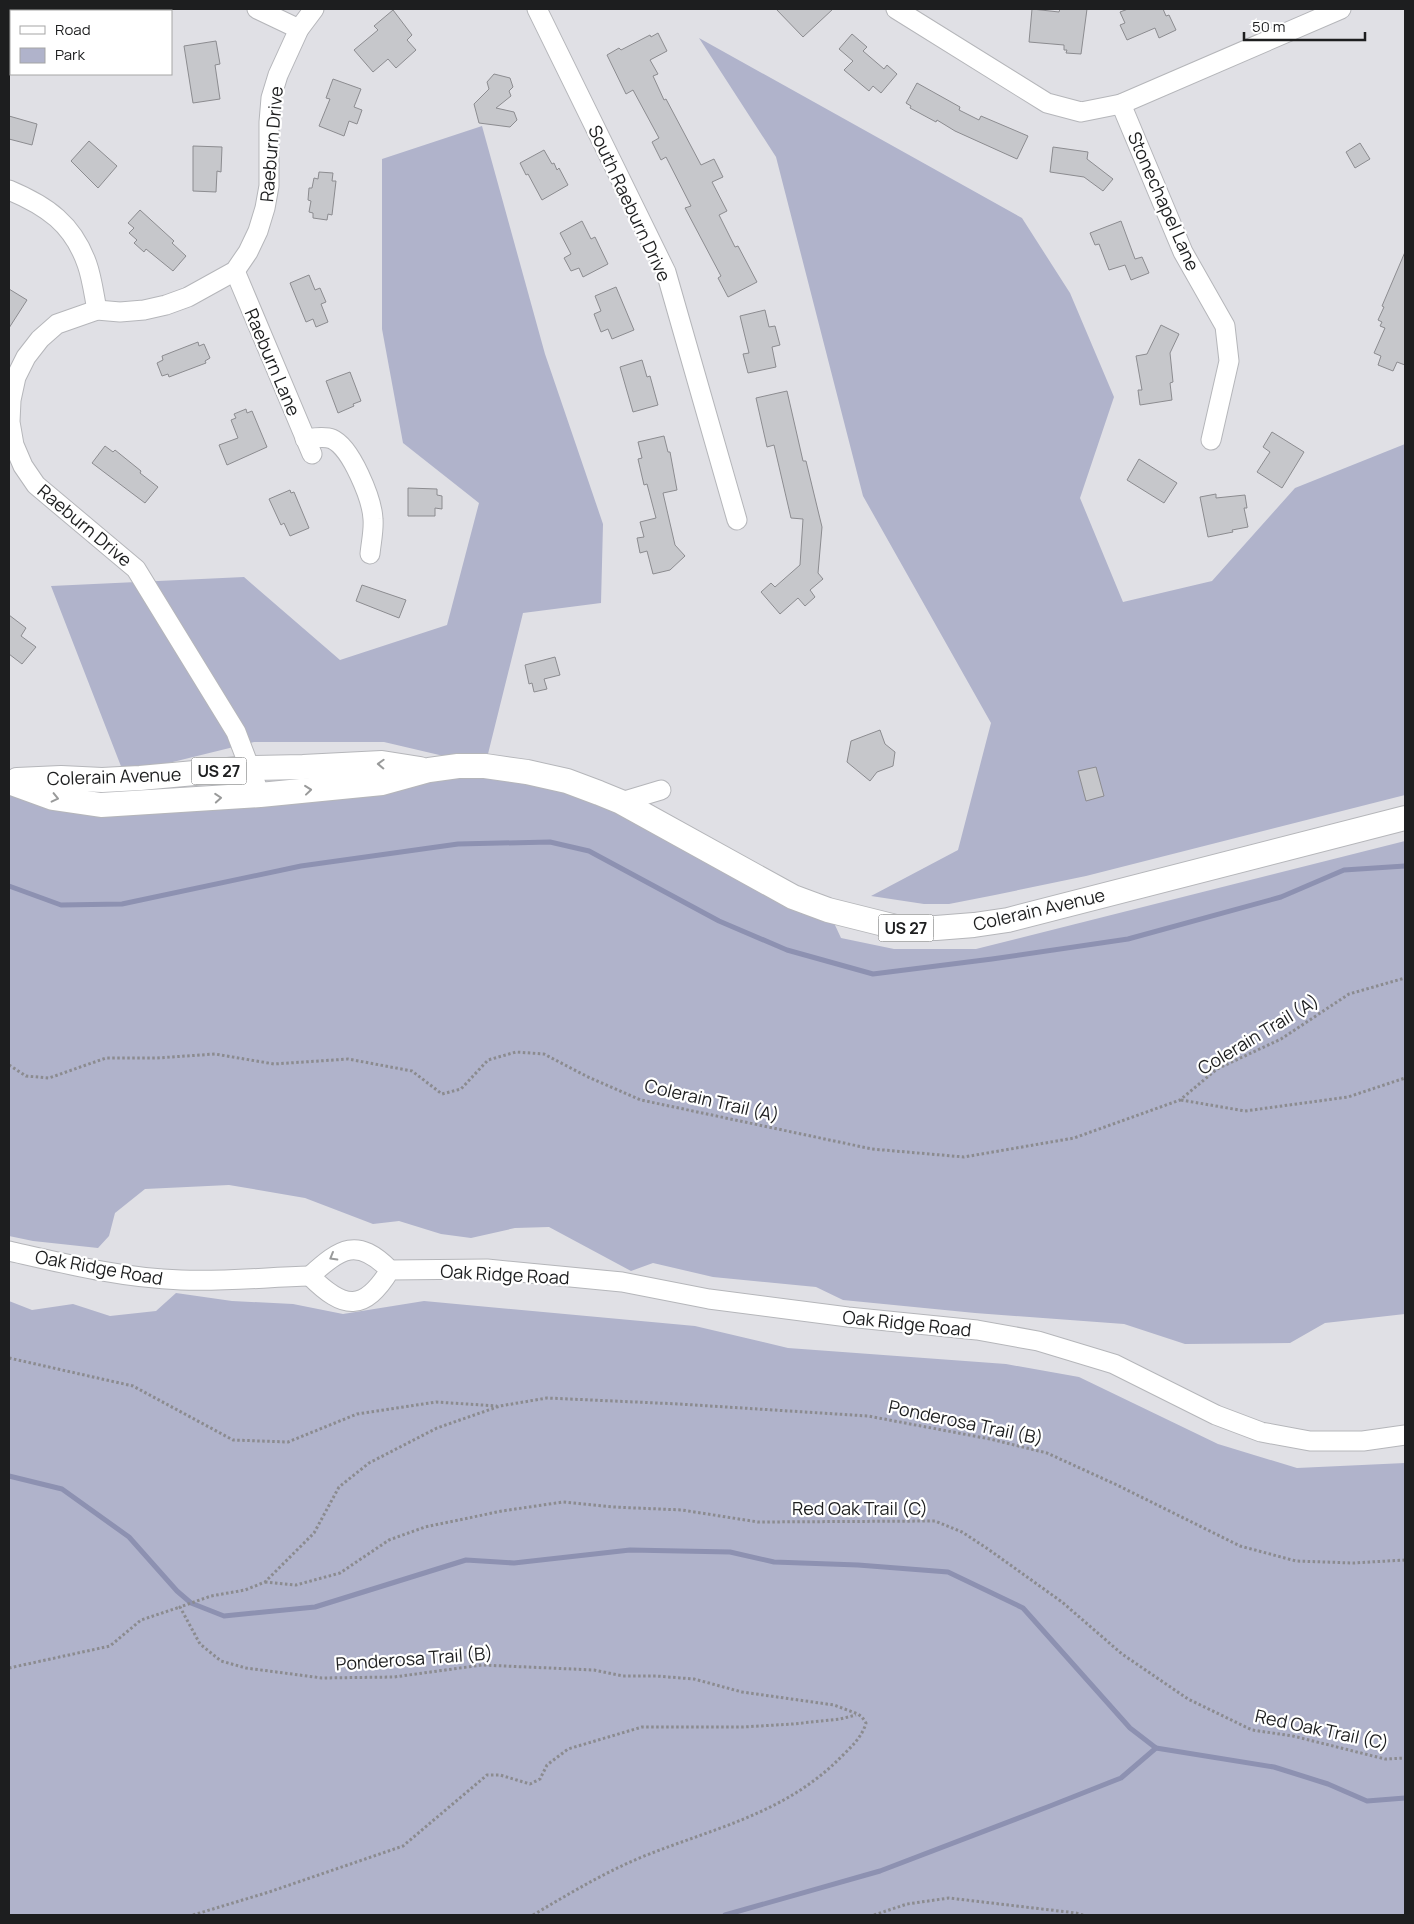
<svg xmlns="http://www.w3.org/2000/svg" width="1414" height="1924" font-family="Manrope,sans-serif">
  <rect width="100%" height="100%" fill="#e0e0e5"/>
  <g fill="#b0b3cb">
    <polygon points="699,38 1022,218 1070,293 1114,397 1080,498 1123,602 1212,581 1295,488 1405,444 1405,795 1086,876 995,895 949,904 924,904 871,896 958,850 991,723 863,496 776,157"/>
    <polygon points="482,126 545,354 603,524 601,603 523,613 485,766 527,772 828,910 841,938 894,949 976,949 1405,841 1405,1314 1325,1323 1290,1343 1185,1344 1124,1324 975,1313 843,1300 816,1287 713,1277 653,1263 631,1271 549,1227 515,1228 471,1238 441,1234 399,1221 373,1224 305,1198 229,1185 145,1189 115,1213 109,1236 98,1248 33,1241 9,1236 9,782 101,805 482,765 384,742 254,742 124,774 51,586 244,577 340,660 447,625 479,503 403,443 382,329 382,159"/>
    <polygon points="176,1293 232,1301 293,1304 343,1314 424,1301 695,1326 788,1348 1006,1364 1079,1377 1218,1444 1297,1468 1405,1463 1405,1915 9,1915 9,1301 32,1310 73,1304 110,1316 156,1311"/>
  </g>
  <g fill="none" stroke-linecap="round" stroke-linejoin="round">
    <g stroke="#8d91b1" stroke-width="5">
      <polyline points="9,886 61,905 122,904 301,866 458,844 550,842 589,851 719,921 787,950 873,974 992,959 1128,939 1281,897 1344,870 1405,866"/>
      <polyline points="9,1476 62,1489 129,1537 177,1591 191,1603 224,1616 315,1607 466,1560 514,1563 630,1550 730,1552 774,1562 858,1565 948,1572 1023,1608 1130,1728 1156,1748 1274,1767 1328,1784 1367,1801 1405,1798"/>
      <polyline points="725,1915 880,1871 1050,1806 1121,1778 1156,1748"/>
    </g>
  </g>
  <g fill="#c6c7cb" stroke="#8c8c90">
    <polygon points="776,9 833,9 803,37"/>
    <polygon points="1032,9 1059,12 1060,9 1087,9 1081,54 1066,53 1067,50 1064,50 1064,45 1029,42"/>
    <polygon points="1128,9 1163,9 1166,16 1169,15 1176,30 1159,38 1155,28 1127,40 1120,25 1125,23 1120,12"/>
    <polygon points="393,10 412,35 407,40 416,50 396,68 388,59 373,72 354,50 378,30 374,26"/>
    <polygon points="658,33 667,51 650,60 658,74 653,76 664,100 666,99 701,165 714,159 723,177 712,182 727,211 719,215 735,247 738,246 757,282 728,297 718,278 721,276 685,208 691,206 666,157 661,160 652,142 659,138 633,90 626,94 607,55 619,48 621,50 650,35 651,37"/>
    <polygon points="852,34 867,47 863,51 884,69 887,65 897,74 881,93 873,86 869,91 844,70 853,61 839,49"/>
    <polygon points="216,41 220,64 215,65 220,99 193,103 184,46"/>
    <polygon points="494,74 510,78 513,87 509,91 511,96 496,108 514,112 517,120 510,127 479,123 474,104 489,89 487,82"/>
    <polygon points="333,79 361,89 354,107 362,110 357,124 349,121 344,136 319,126 330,99 326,98"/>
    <polygon points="917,83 960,107 959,110 979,120 981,116 1028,136 1017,159 955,131 937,120 936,122 910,108 911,106 906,103"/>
    <polygon points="9,116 37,124 32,145 9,139"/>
    <polygon points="89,141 117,166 98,188 71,161"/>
    <polygon points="1360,143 1370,159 1355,168 1346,152"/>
    <polygon points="193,146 222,147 221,172 217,171 216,192 193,191"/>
    <polygon points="1053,147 1088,152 1087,159 1113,179 1103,191 1084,177 1050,172"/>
    <polygon points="544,150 552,164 554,163 557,170 559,168 568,185 542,200 528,174 526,175 520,163"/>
    <polygon points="319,172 333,173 332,181 336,181 332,215 328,214 327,220 313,218 313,213 309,212 311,201 308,200 309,188 312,188 314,178 318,179"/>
    <polygon points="140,210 174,241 172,243 186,256 173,271 146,249 144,252 134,243 137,240 129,233 134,228 128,223"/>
    <polygon points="582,221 591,239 595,237 608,264 583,277 579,268 571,271 564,258 571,254 560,233"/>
    <polygon points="1121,221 1135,259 1142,257 1149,273 1131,280 1125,265 1109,270 1099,244 1095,245 1090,233"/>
    <polygon points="1405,252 1405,365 1397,362 1393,371 1378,365 1381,356 1374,353 1385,328 1380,326 1382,322 1378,320 1384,307 1382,306"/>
    <polygon points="309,275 315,290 320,288 326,302 321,304 328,322 316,327 313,319 306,322 290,283"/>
    <polygon points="616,287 634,330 612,339 608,329 601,332 594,314 601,311 595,296"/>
    <polygon points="9,289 27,300 9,328"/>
    <polygon points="765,310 769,327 775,326 780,345 772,347 776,367 748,373 743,354 749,353 740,316"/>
    <polygon points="1161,325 1179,334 1170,353 1173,382 1170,383 1172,400 1140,405 1138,390 1142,390 1136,356 1147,354"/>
    <polygon points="198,342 199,346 204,344 210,358 205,361 206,363 169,377 168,374 162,376 157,363 163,360 162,356"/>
    <polygon points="642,360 647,377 650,376 658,405 633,412 620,367"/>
    <polygon points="350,372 361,401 353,404 354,406 338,413 326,381"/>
    <polygon points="787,391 803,461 806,461 822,527 818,573 823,579 810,590 815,597 805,606 798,598 780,614 761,592 771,583 775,587 800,565 803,519 791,518 774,445 767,447 756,398"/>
    <polygon points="246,409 247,413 252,411 267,447 227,465 219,445 238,438 231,420 236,418 234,414"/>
    <polygon points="1272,432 1304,452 1282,488 1257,472 1270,452 1263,447"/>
    <polygon points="664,436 668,452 670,452 677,490 663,493 675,545 685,556 670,570 653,574 647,551 640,553 637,538 644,537 640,522 656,518 647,484 644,485 638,459 642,458 638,442"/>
    <polygon points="105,446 113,452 115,450 141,471 140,473 158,487 145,503 92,463"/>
    <polygon points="1139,459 1177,483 1164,503 1127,480"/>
    <polygon points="408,488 437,489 437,495 442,496 442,509 435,508 435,516 408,516"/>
    <polygon points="290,490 291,493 294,492 309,528 290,536 284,523 281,525 269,499"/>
    <polygon points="1216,494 1216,498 1245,495 1247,508 1244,508 1248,527 1232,530 1233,532 1208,537 1200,497"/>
    <polygon points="362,585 406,600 399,618 356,601"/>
    <polygon points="9,615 26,628 21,636 36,647 22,664 9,654"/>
    <polygon points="555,657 560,675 544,679 547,689 534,692 532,683 529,684 525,665"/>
    <polygon points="880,730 885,744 895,752 893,766 877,772 870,781 847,762 851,741"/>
    <polygon points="1096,767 1104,796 1086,801 1078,771"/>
  </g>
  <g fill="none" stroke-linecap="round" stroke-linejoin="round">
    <g stroke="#b5b6ba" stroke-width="21">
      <g id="minor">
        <polyline points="257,9 299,29"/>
        <polyline points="537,9 666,272 737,520"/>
        <polyline points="896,9 1047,103 1081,112 1121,104 1341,9"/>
        <polyline points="1121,104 1183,252 1225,326 1229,361 1211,440"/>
        <path d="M9 190C47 206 73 224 87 264 92 278 94 295 97 310"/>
        <polyline points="235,271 312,454"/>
        <path d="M305 439C313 438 325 436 332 439 351 447 372 499 373 519 374 530 371 543 370 554"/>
        <polyline points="260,795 236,732 136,569 36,485 23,466 14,445 10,422 11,400 16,377 26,357 40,339 57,324 97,310 120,312 144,310 166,305 188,297 235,271 248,252 258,231 265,208 269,186 269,122 271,98 278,75 299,29 314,9"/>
        <polyline points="621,802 661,790"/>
        <path d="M9 1251C66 1264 122 1278 181 1280 224 1282 267 1277 310 1276"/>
        <path d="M390 1270C364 1312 344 1310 310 1276 341 1248 357 1237 390 1270L487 1269 622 1282 709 1299 848 1317 977 1330 1038 1341 1114 1364 1216 1415 1261 1432 1310 1441H1363L1405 1435"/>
      </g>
    </g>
    <g stroke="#b5b6ba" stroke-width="26">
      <g id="major">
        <polyline points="17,780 61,778 102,780 140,778 249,768 303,767 382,763 420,769"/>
        <polyline points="9,782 53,798 101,805 260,795 382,783 429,770 458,766 485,766 527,772 567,781 599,793 621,802 793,897 828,910 896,927 936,928 974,925 1008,920 1405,818"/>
      </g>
    </g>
    <g stroke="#8b8b8f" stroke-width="3" stroke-dasharray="2.5 2.5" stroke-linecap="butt">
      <polyline points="9,1065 26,1076 49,1078 106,1058 157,1058 215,1054 274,1064 348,1059 412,1071 442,1094 461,1089 488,1060 516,1052 544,1054 586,1076 641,1100 872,1149 964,1157 1074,1138 1180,1100 1217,1069 1281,1039 1349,994 1405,978"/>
      <polyline points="1181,1100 1245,1111 1348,1097 1405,1078"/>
      <polyline points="9,1358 133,1386 233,1440 288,1442 357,1414 436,1402 497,1406"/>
      <polyline points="265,1582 296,1585 340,1573 389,1540 425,1527 502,1511 563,1502 613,1507 682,1510 758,1522 935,1521 962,1532 988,1549 1062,1602 1122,1654 1188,1699 1252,1730 1293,1736 1385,1759 1405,1758"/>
      <polyline points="9,1668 110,1646 141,1620 180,1607"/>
      <polyline points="193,1915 269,1892 403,1846 487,1775 500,1775 530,1784 540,1779 547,1765 568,1749 642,1727 743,1727 793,1724 840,1719 856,1715"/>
      <path d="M533 1915C567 1895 600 1875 637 1859 709 1829 785 1815 842 1756 852 1746 862 1737 866 1723L862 1717 858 1714 834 1705 742 1692 694 1679 656 1676H623L594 1670 482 1665 394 1677 322 1678 246 1668 221 1661 200 1644 180 1607 211 1596 245 1590 265 1582 314 1533 339 1487 369 1463 437 1428 500 1406 547 1398 679 1404 868 1416 990 1439 1047 1453 1117 1485 1240 1546 1296 1561 1353 1563 1405 1560"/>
      <polyline points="874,1915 907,1904 949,1898 1076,1913 1083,1915"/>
    </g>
    <use href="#minor" stroke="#fff" stroke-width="19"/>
    <use href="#major" stroke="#fff" stroke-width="24"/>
  </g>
  <defs><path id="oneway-chevron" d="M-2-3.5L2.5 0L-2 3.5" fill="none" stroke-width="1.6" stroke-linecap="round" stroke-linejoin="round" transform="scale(1.25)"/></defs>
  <g stroke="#999a9a">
    <use href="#oneway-chevron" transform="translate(381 764) rotate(-178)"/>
    <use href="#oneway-chevron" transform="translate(308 790) rotate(-6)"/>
    <use href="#oneway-chevron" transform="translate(55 798) rotate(13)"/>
    <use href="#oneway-chevron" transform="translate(218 798) rotate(-4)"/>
    <use href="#oneway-chevron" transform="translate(333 1257) rotate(150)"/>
  </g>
  <g text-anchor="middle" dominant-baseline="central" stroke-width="4.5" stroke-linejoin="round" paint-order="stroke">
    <g fill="#fff" stroke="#616262" stroke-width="1">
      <rect x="191.5" y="757.5" width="55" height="27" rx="4"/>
      <rect x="878.5" y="914.5" width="55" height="27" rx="4"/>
    </g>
    <g font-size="16" font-weight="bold" fill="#1d1e1f">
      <text x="219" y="771">US 27</text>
      <text x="906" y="928">US 27</text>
    </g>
    <g font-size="18" fill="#1d1e1f" stroke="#fff">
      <text transform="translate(271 144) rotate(-85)">Raeburn Drive</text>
      <text transform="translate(1164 201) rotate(66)">Stonechapel Lane</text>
      <text transform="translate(630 203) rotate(65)">South Raeburn Drive</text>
      <text transform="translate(273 362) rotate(67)">Raeburn Lane</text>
      <text transform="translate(85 525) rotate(40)">Raeburn Drive</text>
      <text transform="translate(114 776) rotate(-2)">Colerain Avenue</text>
      <text transform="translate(1039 909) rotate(-13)">Colerain Avenue</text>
      <text transform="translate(1258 1034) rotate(-31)">Colerain Trail (A)</text>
      <text transform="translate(712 1100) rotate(13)">Colerain Trail (A)</text>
      <text transform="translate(99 1267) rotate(10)">Oak Ridge Road</text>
      <text transform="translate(505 1274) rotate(3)">Oak Ridge Road</text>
      <text transform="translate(907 1323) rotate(6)">Oak Ridge Road</text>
      <text transform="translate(966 1422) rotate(12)">Ponderosa Trail (B)</text>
      <text x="860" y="1508">Red Oak Trail (C)</text>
      <text transform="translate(414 1658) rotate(-4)">Ponderosa Trail (B)</text>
      <text transform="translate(1322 1729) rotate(12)">Red Oak Trail (C)</text>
    </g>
  </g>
  <rect width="1414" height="1924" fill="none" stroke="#1d1e1f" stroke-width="20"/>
  <rect x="10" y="10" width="162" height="65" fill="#ffffff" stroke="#a5a5a5"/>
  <rect x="20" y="26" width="25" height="8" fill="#ffffff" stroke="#a5a5a5"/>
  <text x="55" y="35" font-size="15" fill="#1d1e1f">Road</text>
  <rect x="20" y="48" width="25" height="15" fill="#b0b3cb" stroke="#a5a5a5"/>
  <text x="55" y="60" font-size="15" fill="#1d1e1f">Park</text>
  <path d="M1244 32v8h121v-8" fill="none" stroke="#1d1e1f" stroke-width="2.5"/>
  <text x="1252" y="32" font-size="15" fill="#1d1e1f" stroke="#ffffff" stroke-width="4" paint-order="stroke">50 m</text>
</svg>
